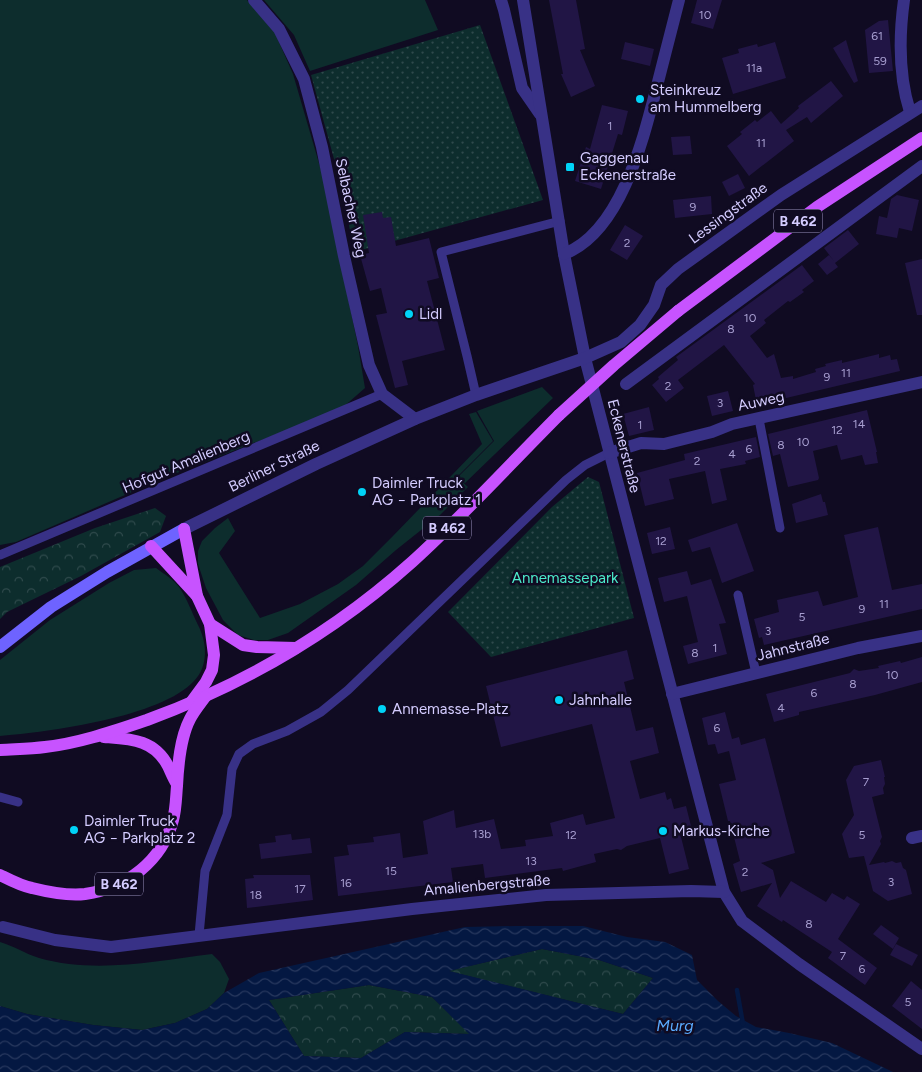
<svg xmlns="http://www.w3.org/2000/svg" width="922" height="1072" font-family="Figtree,sans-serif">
  <defs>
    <pattern id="forest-crowns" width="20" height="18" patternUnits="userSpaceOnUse" patternTransform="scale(1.25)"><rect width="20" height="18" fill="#0d2d2d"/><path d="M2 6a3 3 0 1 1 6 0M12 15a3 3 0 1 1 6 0" fill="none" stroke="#2f4a4c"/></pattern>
    <pattern id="park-dots" width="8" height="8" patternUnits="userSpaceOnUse" patternTransform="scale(1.25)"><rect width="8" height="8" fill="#0d2d2d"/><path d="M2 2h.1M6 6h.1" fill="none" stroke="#2f4a4c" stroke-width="1.8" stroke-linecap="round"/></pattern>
    <pattern id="water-waves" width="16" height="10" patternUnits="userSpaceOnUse" patternTransform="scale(1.25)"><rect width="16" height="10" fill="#041842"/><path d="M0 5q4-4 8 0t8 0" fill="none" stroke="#28385e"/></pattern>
  </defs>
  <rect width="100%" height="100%" fill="#100b22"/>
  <g fill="#0d2d2d">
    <polygon points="0,0 247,0 275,33 293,74 323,177 358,346 365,388 341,409 169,476 16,542 0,545"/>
    <polygon points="264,0 425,0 438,30 310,71 294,35"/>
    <polygon points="542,387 553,398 465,483 458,477 494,441 477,411"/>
    <polygon points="476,412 493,441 457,477 468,487 440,515 396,550 356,585 288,633 268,640 254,640 238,635 223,620 206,588 198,564 198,551 202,541 215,528 228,518 235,531 219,553 260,618 300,604 338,584 363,566 392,537 482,444 469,414"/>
    <path d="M156 568C164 574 173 579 179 587 187 598 192 613 198 625 207 642 209 666 194 681 161 717 49 732 0 736V660L50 620 109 583 134 570Z"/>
    <path d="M0 942C14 946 26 954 39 958 96 974 155 961 212 954L220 962 229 979 224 993 207 1009 175 1023 142 1030 93 1025 27 1014 0 1006Z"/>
  </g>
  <g fill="url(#forest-crowns)">
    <polygon points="155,508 166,516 160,532 81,576 7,612 0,619 0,567 95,528"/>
    <polygon points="542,949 599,960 653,978 623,1014 448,971"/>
    <polygon points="369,985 432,997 470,1034 405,1032 361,1058 304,1056 269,1000"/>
  </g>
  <g fill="url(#park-dots)">
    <polygon points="480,25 543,200 354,252 342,188 311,75"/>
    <polygon points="588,477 599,482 634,618 491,657 448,612 552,507"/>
  </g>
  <path fill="url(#water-waves)" fill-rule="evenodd" d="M516 926H583L627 937 665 942 692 955 697 980 718 1001 736 1016 756 1027 789 1033 832 1043 893 1072H0V1006L27 1014 93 1025 142 1030 175 1023 207 1009 224 993 259 973 465 927ZM542 949 599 960 653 978 623 1014 449 971ZM369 985 432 997 469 1034 405 1032 361 1058 304 1056 269 1000Z"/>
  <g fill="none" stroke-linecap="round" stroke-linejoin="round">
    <polyline stroke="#041842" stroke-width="4.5" points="737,990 743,1024"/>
  </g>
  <g fill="#211545">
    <polygon points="549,0 576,0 585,49 580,50 595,86 571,97 561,74 563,74"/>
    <polygon points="697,0 722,0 713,29 691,23"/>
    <polygon points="888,20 893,71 869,73 865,30 879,21"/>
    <polygon points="846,40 858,81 854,83 833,48"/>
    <polygon points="625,42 654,49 650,66 621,59"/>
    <polygon points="775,42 786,78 733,94 722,58 739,53 738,49 757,44 758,47"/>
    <polygon points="831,81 843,96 811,123 807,117 786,130 794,141 749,176 727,146 742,134 740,132 755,120 757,122 771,111 781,124 799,108 798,106"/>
    <polygon points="602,105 628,111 622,135 618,134 601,189 575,181 586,147 590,149"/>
    <polygon points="690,136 692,154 673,155 671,137"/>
    <polygon points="738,174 745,188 729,196 722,182"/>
    <polygon points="897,195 919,200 912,231 899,228 897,238 876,234 879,216 887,218 891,199"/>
    <polygon points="711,196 712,214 675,218 673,200"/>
    <polygon points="382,212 383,218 391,217 396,246 429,238 439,278 427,281 445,350 402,361 408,385 395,388 376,315 387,313 381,288 370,291 360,255 369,253 363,215"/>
    <polygon points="625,225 643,236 627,260 610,250"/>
    <polygon points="848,230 859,244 835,263 838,267 827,275 818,264 829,255 834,261 824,248"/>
    <polygon points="922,259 922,315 917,315 905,263"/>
    <polygon points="802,265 814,281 802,290 804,292 790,302 788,301 764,320 766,323 750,336 767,358 774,354 781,378 793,376 793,379 816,372 815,369 826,366 825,364 842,360 842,363 879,354 879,358 890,355 891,360 897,359 900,371 757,405 753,385 755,384 724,345 678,380 684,388 666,402 652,385 659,379 658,377 678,360 676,357"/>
    <polygon points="728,391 733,411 712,416 707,396"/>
    <polygon points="649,407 654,430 629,436 623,414"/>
    <polygon points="867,410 877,452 876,452 878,463 865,465 862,455 841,460 837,445 813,451 819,478 818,480 788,487 780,454 773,456 768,434"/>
    <polygon points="756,437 760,457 745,461 746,464 720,469 727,500 712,504 705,471 669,479 674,499 645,506 637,473 685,460 684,454"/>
    <polygon points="821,494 823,502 825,502 828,515 796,523 792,504"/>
    <polygon points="737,523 754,571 722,583 710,547 692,552 688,540"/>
    <polygon points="670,527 675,549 652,554 647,533"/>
    <polygon points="878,527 892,590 922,584 922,609 764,645 762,637 759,638 754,619 779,612 777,600 818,591 823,606 858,597 844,535"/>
    <polygon points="687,571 691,585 711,579 726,623 719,624 727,654 688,664 683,646 698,642 687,596 664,602 658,578"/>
    <polygon points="627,650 634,679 624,682 636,731 653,727 659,753 630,761 640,799 665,792 667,800 671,798 674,809 686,806 691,826 679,829 689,869 669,874 660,838 627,846 621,850 617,849 594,854 596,862 563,871 562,868 485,878 483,864 451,868 453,882 338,896 334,857 349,855 347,845 374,842 373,837 400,833 403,858 428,854 423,821 454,810 456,828 494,819 501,849 526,846 525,840 553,836 550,823 583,814 586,825 615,818 592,724 501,747 486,686"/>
    <polygon points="922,657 922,682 875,695 799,712 799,715 774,722 766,694 850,673 854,669 859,671 879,668 878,666 900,661 901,663"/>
    <polygon points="725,712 732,739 739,737 741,745 765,738 795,853 761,863 773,870 780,898 791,881 826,902 832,893 844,900 847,896 860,904 838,939 877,968 865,985 828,958 832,952 783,920 782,922 757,906 772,883 741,892 733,864 740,861 730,821 728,821 719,784 736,780 729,751 718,754 715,744 708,745 702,718"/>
    <polygon points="881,760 885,777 884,777 885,784 883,788 884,794 872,797 882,837 880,841 881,844 869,865 884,862 885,863 892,861 896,863 901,862 903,868 906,870 912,894 888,901 873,891 864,856 849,858 842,834 854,815 846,780 854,766"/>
    <polygon points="291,834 292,840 310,838 312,853 261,859 259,844 276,842 275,836"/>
    <polygon points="253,875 310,875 313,900 247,908 245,879 254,878"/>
    <polygon points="881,925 899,938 893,949 873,934"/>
    <polygon points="896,944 918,955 912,966 890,955"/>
    <polygon points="911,981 922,990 922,1029 892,1006"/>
  </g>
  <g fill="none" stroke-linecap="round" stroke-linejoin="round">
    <g stroke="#383186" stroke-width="9">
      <polyline points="476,395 467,356 441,252 560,221"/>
      <polyline points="759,419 780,528"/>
      <polyline points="0,555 382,394"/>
      <polyline points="738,595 756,673"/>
      <polyline points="0,797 18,802"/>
      <polyline points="199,935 205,871 227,815 232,769 239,754 253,744 287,731 321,712 348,690 566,480 585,465 609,453"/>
    </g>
    <g stroke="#383186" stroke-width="12">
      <polyline points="254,0 279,29 304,79 322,147 344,256 369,365 382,394 415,419"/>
      <polyline points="501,0 504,10 522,88 540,114"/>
      <polyline points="523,0 564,254 585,358 724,892 742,921 799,964 922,1049"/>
      <path d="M904 0C899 36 899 77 910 112"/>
      <path d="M564 254C622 232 644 136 658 82 665 54 672 27 679 0"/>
      <polyline points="626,384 922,166"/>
      <polyline points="609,453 641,443 664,444 712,432 732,424 922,382"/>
      <polyline points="184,529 316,464 415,419 476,395 585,358 621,342 640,325 654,305 661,285 678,269 781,195 922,106"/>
      <polyline points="672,694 858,648 922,636"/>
      <polyline points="912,838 922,836"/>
      <polyline points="3,927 55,940 111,947 412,909 546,895 691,891 724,892"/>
    </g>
    <polyline stroke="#6e63ff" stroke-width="12" points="0,647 51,607 107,572 184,529"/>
    <g stroke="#c753ff" stroke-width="12">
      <polyline points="678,311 817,207 922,138"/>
      <polyline points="184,529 197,596 210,624 214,655 212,670 206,682 192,701"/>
      <polyline points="151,546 197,596"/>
      <polyline points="210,624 243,645 257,647 296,648"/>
      <path d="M104 737C130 739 154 739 168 766 171 772 173 778 177 784"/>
      <path d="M0 750C15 749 30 749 45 747 80 743 114 731 147 720 245 684 335 631 412 562 463 516 510 464 559 415"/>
      <path d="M0 875C10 880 21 886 32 888 48 892 68 896 85 894 127 888 162 861 173 820 176 809 176 797 177 786 178 765 180 738 190 719 194 711 200 704 205 697"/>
    </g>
    <polyline stroke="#c753ff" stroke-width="12" points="559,415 614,365 678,311"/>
  </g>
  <g fill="#00d3f7" stroke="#100b22" stroke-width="2">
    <circle cx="640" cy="99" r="5"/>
    <rect x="565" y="162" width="10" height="10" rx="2.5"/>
    <circle cx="409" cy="314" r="5"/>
    <circle cx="362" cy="492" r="5"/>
    <circle cx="559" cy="700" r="5"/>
    <circle cx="382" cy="709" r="5"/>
    <circle cx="74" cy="830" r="5"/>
    <circle cx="663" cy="831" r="5"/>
  </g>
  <g text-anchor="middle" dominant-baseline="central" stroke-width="5" stroke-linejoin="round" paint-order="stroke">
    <g font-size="12" fill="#a79ed0">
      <text x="705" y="15">10</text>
      <text x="877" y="36">61</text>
      <text x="880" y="61">59</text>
      <text x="754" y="68">11a</text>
      <text x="610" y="126">1</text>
      <text x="761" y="143">11</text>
      <text x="693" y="207">9</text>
      <text x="627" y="243">2</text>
      <text x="750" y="318">10</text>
      <text x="731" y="329">8</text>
      <text x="846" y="373">11</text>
      <text x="827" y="377">9</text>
      <text x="668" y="386">2</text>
      <text x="720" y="403">3</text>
      <text x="859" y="424">14</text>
      <text x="640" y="425">1</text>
      <text x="837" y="430">12</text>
      <text x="803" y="442">10</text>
      <text x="781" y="445">8</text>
      <text x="749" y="449">6</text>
      <text x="732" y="454">4</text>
      <text x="697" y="461">2</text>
      <text x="661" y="541">12</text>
      <text x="884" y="604">11</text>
      <text x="862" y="609">9</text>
      <text x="802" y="617">5</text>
      <text x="768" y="631">3</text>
      <text x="715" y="648">1</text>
      <text x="695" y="653">8</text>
      <text x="892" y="675">10</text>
      <text x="853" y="684">8</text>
      <text x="814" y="693">6</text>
      <text x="781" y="708">4</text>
      <text x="717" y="728">6</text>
      <text x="866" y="782">7</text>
      <text x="482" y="834">13b</text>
      <text x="571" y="835">12</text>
      <text x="862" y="835">5</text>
      <text x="531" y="861">13</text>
      <text x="391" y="871">15</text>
      <text x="745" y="872">2</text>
      <text x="891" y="882">3</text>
      <text x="346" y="883">16</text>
      <text x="300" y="889">17</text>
      <text x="256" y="895">18</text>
      <text x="809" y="924">8</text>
      <text x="843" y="956">7</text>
      <text x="862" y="969">6</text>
      <text x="908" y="1002">5</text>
    </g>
    <g fill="#100b22" stroke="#9992bd" stroke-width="1">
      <rect x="774" y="209.5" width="48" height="23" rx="4"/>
      <rect x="423" y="516.5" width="48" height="23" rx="4"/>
      <rect x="95" y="872.5" width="48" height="23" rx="4"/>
    </g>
    <g font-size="14" font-weight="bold" fill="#d4ccff">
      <text x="798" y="221">B 462</text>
      <text x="447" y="528">B 462</text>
      <text x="119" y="884">B 462</text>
    </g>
    <g font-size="15" fill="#d4ccff" stroke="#100b22" text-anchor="start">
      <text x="650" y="90">Steinkreuz<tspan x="650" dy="17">am Hummelberg</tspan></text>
      <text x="580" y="158">Gaggenau<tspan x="580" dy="17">Eckenerstraße</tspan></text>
      <text x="419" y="314">Lidl</text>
      <text x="372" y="483">Daimler Truck<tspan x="372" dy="17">AG − Parkplatz 1</tspan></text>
      <text x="569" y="700">Jahnhalle</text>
      <text x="392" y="709">Annemasse-Platz</text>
      <text x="84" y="821">Daimler Truck<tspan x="84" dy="17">AG − Parkplatz 2</tspan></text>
      <text x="673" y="831">Markus-Kirche</text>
    </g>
    <g font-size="15" fill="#d4ccff" stroke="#100b22">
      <text transform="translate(351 208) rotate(78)">Selbacher Weg</text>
      <text transform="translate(728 213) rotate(-36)">Lessingstraße</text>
      <text transform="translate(761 401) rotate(-12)">Auweg</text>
      <text transform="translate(624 446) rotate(76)">Eckenerstraße</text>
      <text transform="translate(186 462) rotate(-23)">Hofgut Amalienberg</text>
      <text transform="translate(274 466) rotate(-26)">Berliner Straße</text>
      <text transform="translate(793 647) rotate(-14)">Jahnstraße</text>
      <text transform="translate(487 885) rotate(-5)">Amalienbergstraße</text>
    </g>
    <g font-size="15" fill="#4cebcb" stroke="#100b22">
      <text x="565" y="578">Annemassepark</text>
    </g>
    <g font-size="16" font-style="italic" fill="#5aabff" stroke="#100b22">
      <text x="675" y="1025">Murg</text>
    </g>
  </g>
</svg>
